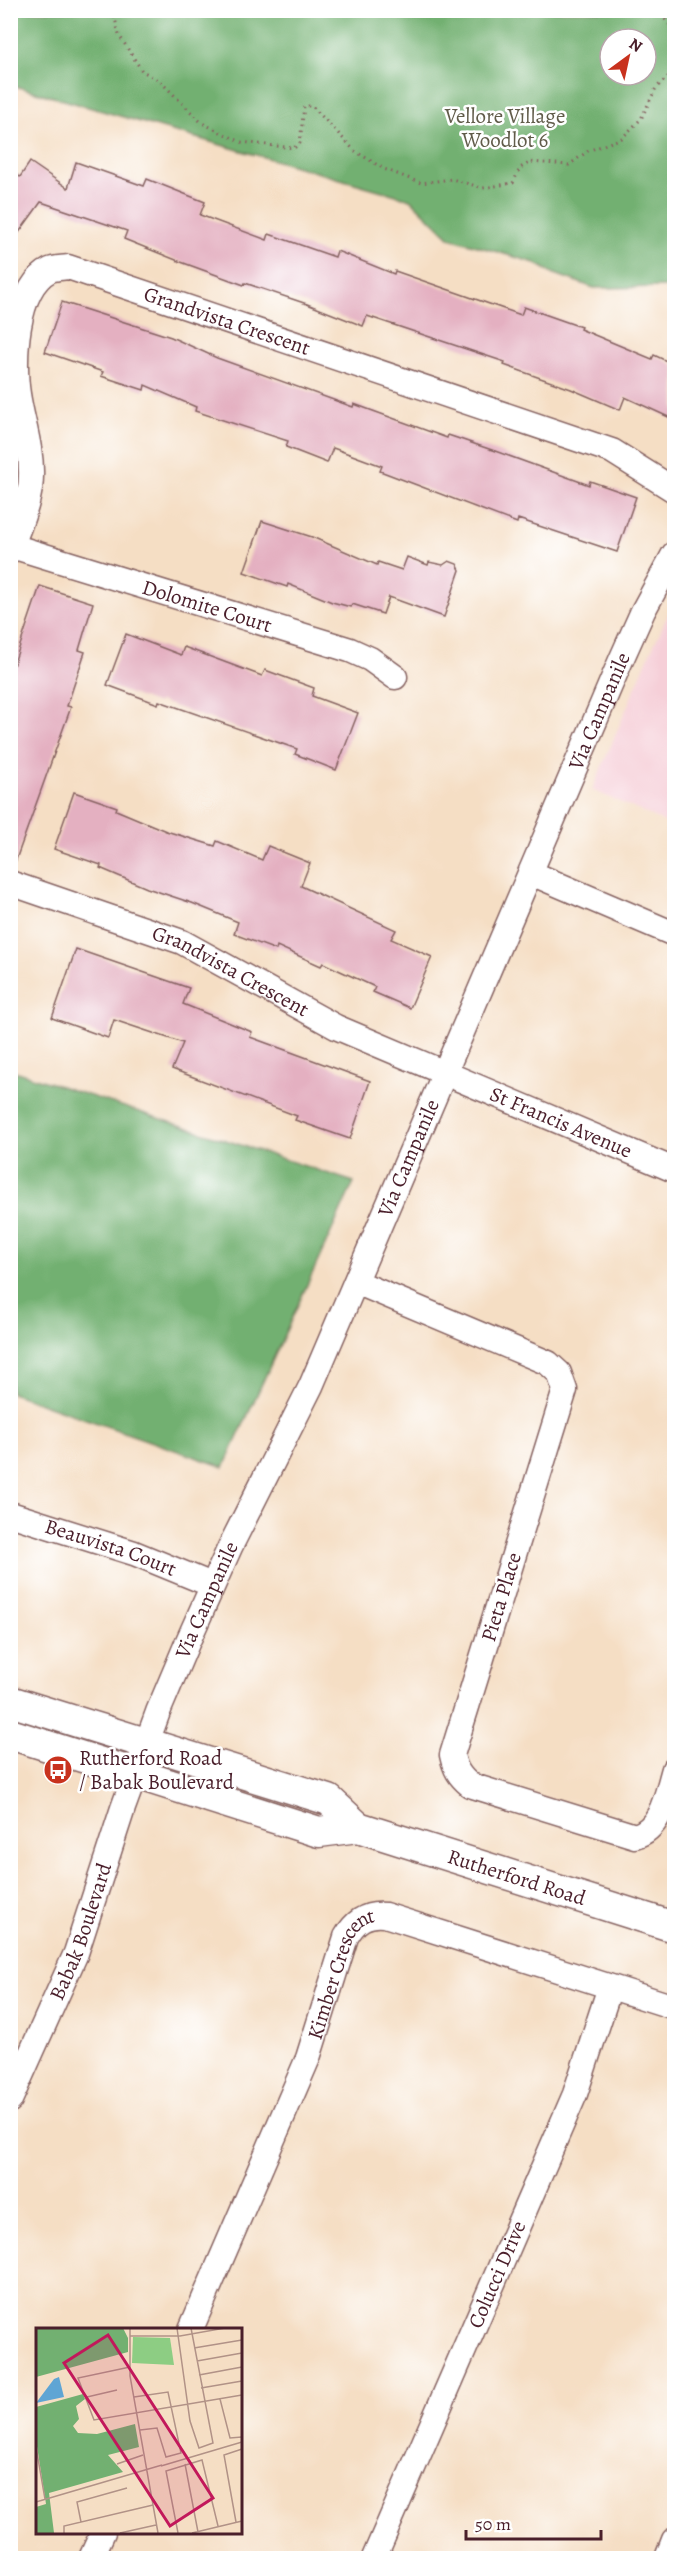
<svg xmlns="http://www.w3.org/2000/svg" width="685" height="2569" font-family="Alegreya,serif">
  <rect width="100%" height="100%" fill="#fff"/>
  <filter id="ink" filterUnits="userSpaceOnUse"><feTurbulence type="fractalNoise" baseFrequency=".0167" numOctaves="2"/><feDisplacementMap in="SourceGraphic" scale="12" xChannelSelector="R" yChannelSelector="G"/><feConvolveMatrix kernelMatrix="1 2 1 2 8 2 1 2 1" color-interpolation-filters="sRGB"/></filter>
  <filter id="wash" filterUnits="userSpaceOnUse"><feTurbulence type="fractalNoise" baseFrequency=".008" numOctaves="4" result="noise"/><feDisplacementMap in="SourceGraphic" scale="24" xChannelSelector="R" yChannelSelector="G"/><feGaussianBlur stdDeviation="1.35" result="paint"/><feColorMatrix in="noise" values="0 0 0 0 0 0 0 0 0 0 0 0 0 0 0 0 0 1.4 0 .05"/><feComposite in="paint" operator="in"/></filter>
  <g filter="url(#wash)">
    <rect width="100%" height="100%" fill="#f5dec4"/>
    <polygon fill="#f6cfd8" points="674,602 674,826 592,790 650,653"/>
    <g fill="#72b071" stroke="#5e684e" stroke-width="1.5" fill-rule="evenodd">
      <path d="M10 11H674V287L594 288 552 273 535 263 450 238 410 199 11 85ZM610 39H646V75H610Z"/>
      <polygon points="11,1070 354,1182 224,1467 11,1393"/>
    </g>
    <g id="blocks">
      <g fill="#e4b0c1">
        <polygon points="30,162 68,188 76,162 144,186 147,179 205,202 200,215 267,240 269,234 335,257 337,251 394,274 395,271 521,315 524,307 581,327 580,329 652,359 654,355 675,365 675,420 625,397 620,410 571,389 504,365 505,362 367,316 363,326 307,304 245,283 244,285 181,262 124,239 127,231 41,202 10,245 10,170 20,177"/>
        <polygon points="62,302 171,337 217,358 353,407 354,404 447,438 448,435 495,451 589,485 590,481 636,497 617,552 518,519 517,523 380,471 382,466 333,448 327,463 286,447 288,441 195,411 196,407 145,385 144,390 101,376 103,372 45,352"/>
        <polygon points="262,521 312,537 377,565 378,562 402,570 407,557 428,565 429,562 443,565 449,561 457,564 460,570 444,617 389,597 383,614 352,604 351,607 332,602 288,584 287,587 244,572"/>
        <polygon points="40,586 93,603 79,650 85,652 67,706 71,707 13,868 10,868 10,675"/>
        <polygon points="126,634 181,655 184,647 262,676 265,670 314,688 312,696 358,713 336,770 295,754 297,749 159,701 158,704 107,685"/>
        <polygon points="74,792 117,807 116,810 166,831 215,846 217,841 262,860 268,846 310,863 301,886 396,930 391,939 432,957 410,1008 373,992 375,987 323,963 321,966 277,946 276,950 234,934 238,922 192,903 147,888 100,868 101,865 54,849"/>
        <polygon points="76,949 189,988 183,1004 252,1032 250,1037 370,1081 350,1139 295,1120 297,1116 172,1069 183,1043 114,1020 108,1038 52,1018"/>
      </g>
    </g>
  </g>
  <g filter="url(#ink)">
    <use href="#blocks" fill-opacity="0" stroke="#866261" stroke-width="1.5"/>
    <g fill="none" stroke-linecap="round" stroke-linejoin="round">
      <g stroke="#866261" stroke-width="27">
        <g id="minor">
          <path id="s1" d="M12 546 350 650 370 659 395 677"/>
          <path id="s2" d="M10 551C18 528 31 500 31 476 32 448 22 421 18 394 13 361 15 288 50 270 55 268 62 268 68 267L612 451 674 490"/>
          <polyline points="531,873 674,934"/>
          <path id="s3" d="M10 883 182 942 336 1027 674 1170"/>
          <path d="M356 1282 548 1363 559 1373 565 1390 452 1755C455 1769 459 1776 470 1785L635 1836C662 1829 667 1792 674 1769"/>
          <path id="s4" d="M10 1514 134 1553 212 1585"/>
          <path id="s5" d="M10 2100 76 1953 123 1808 158 1712 188 1641 230 1547 311 1386 621 660 643 611 674 554"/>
          <path id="s6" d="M191 2329 308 2058 346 1937C355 1921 366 1913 385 1915L674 2007"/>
          <polyline points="91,2558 103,2532"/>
          <path id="s7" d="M374 2558 575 2094 610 1987"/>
          <polyline points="667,2558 674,2540"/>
        </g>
      </g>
      <g stroke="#866261" stroke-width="33">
        <g id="major">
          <polyline points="10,1701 329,1800 358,1827"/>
          <path id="s8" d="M10 1734 319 1832 358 1827 674 1927"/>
        </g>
      </g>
      <g stroke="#866261" stroke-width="3" stroke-dasharray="1.5 4.5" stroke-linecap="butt">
        <polyline points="113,10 119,35 142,71 159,80 202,123 241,142 294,148 300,143 304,106 312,106 355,151 384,169 421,183 452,179 483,188 513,183 520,168 531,162 569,165 588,151 622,138 641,119 656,88 674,71"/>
        <polyline points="657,10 674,30"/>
      </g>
      <use href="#minor" stroke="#fff" stroke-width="24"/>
      <use href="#major" stroke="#fff" stroke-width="30"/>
    </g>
  </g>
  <defs>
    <g id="bus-disc" transform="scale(1.5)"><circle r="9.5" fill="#c8321e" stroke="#fff"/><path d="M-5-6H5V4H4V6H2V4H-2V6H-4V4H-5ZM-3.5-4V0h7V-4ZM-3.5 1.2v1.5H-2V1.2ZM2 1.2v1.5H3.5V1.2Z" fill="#fff"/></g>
  </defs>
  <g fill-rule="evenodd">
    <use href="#bus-disc" x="58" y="1770"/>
  </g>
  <g text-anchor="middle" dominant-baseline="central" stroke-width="5" stroke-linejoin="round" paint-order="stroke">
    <g font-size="21" fill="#615c4a" stroke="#fff">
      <text x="505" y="116">Vellore Village<tspan x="505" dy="24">Woodlot 6</tspan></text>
    </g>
    <g font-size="21" fill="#4a1f2b" stroke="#fff">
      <text stroke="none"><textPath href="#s2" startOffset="482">Grandvista Crescent</textPath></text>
      <text stroke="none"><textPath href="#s1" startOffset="204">Dolomite Court</textPath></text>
      <text stroke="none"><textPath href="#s5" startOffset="1510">Via Campanile</textPath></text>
      <text stroke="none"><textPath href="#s3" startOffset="238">Grandvista Crescent</textPath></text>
      <text stroke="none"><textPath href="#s3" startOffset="602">St Francis Avenue</textPath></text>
      <text stroke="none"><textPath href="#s5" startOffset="1024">Via Campanile</textPath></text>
      <text stroke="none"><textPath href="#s4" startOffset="106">Beauvista Court</textPath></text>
      <text transform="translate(501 1597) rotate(-73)">Pieta Place</text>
      <text stroke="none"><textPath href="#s5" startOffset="538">Via Campanile</textPath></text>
      <text stroke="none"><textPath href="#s8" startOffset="530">Rutherford Road</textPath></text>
      <text stroke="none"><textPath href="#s5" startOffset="183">Babak Boulevard</textPath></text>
      <text stroke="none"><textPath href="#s6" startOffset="387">Kimber Crescent</textPath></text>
      <text stroke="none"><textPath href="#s7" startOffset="309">Colucci Drive</textPath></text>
    </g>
    <g font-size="21" fill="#4a1f2b" stroke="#fff" text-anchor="start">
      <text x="79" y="1758">Rutherford Road<tspan x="79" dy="24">/ Babak Boulevard</tspan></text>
    </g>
  </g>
  <g transform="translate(36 2328)">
    <rect width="206" height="206" fill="#f5dec4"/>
    <path d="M97 9 134 10 138 37 96 35Z" fill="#8dcd83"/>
    <path d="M0 0H87L92 10V24L0 49ZM47 66 49 71 40 78 43 91 37 98 42 105 61 106 99 96 103 119 72 127 87 144 13 165 18 205H0V179L10 176 0 112V79Z" fill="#72b071"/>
    <path d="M23 49 28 69 0 75 18 51Z" fill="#5fa5d4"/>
    <path fill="none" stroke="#b19287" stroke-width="1.5" d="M94 0V48L122 205M141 0 154 93 163 120 177 115 155 0M94 8H144L189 0M158 20 206 12M161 33 206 25M94 39 42 50 58 92 206 67M163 47 206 39M165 60 206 53M51 69 81 62M98 69 132 64 145 125 130 129 121 100 104 102M184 71 194 110 206 109M0 119 9 171M81 136 107 127M149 136 162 204M125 138 206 114M0 174 126 137M45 194 41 174 91 160M200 194 188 127 206 121M28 205V198L117 177M84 205 120 197M142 205 130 143 166 132 182 198M156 205 206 193"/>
    <path fill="#c2185b" fill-opacity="0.15" stroke="#c2185b" stroke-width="3" d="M72 7 177 170 134 198 28 35Z"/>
    <rect width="206" height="206" fill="none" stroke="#4a1f2b" stroke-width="3"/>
  </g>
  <rect width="685" height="2569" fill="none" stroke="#fff" stroke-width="36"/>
  <g transform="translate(628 57) rotate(33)"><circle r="28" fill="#ffffff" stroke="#b7a5aa" stroke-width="1.5"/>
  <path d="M0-4.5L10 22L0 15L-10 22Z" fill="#c8321e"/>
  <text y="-9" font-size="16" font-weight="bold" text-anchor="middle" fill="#4a1f2b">N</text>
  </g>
  <path d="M466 2530v9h135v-9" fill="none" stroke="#4a1f2b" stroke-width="3"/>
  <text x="475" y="2530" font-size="18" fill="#4a1f2b" stroke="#ffffff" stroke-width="4.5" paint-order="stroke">50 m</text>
</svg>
